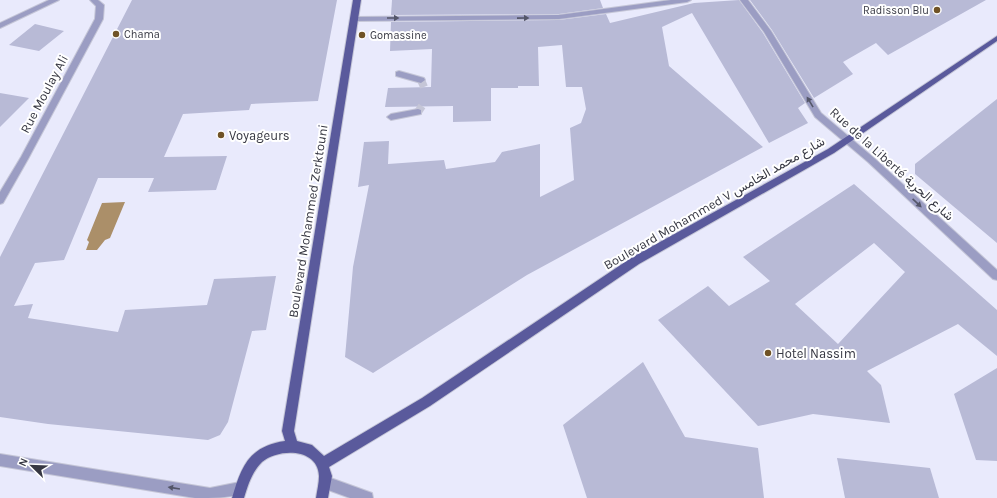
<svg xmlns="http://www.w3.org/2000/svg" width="997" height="498" font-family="Karla,Vazirmatn,sans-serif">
  <rect width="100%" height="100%" fill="#e9eafc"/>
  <polygon fill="#ab8f69" points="125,202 110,238 105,240 97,250 86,250 89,242 87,240 102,203"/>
  <g fill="#b8bad6" fill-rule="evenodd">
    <polygon points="132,0 337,0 318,101 251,104 249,110 183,114 164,157 227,156 216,190 148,192 154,178 98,178 64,260 35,263 14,306 33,304 28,318 118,332 125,310 207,305 214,279 276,276 266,330 252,331 228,422 220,435 208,440 48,424 0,417 0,257"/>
    <polygon points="392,0 600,0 603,8 559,14 391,15"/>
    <polygon points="739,0 763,33 805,103 798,108 808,123 769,143 692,13 662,27 669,66 763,147 527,275 373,373 345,357 353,267 369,185 358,187 364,142 389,141 388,164 444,160 446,169 495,162 502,152 540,144 540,197 574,180 570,128 581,123 586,109 582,87 566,87 562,45 538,47 539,86 518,86 518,88 491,88 491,121 453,122 453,106 385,107 388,88 431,87 432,49 390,51 391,22 559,20 606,14 610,23 694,3"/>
    <polygon points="750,0 986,0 888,55 876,43 843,62 853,74 814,98 772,30"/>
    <polygon points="35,24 64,31 39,51 9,45"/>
    <polygon points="0,93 29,98 0,127"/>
    <polygon points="997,99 997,243 915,174 915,164"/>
    <path d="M854 184 997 310V356L958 324 867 371 881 385 890 423 813 414 758 426 658 320 708 286 729 306 770 281 743 257ZM874 243 905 272 838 344 795 304Z"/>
    <polygon points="643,362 685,437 758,448 764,498 587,498 563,425"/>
    <polygon points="997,368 997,461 976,460 954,394"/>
    <polygon points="837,458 930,468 939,498 845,498"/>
  </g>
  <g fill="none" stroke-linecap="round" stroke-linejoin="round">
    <g stroke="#c5c6d7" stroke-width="8" stroke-dasharray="8 4" stroke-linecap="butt">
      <polyline points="421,80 424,87"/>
      <polyline points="418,112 422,106"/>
    </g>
    <g stroke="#c5c6d7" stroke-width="2">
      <g id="minor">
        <polygon points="49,0 59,0 0,28 0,23"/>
        <polygon points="90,0 98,0 104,5 103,19 28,159 3,203 0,204 0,192 21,157 95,19 96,6"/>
        <polygon points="671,0 691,0 687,2 559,19 354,21 350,19 354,17 559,15"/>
        <polygon points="740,0 748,0 771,31 821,113 874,158 997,270 997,280 993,279 868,162 815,117 764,32"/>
        <polygon points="399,71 424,78 425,80 421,83 396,76 396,72"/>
        <polygon points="418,109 421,110 421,114 391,120 387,117 391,114"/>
        <path d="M0 454 210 488 240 482 245 483 246 488 245 493C229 498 212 498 195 498L0 466Z"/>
        <polygon points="325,476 372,493 373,498 350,498 320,487 319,482 320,477"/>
      </g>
    </g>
    <g stroke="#c5c6d7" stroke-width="2">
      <path id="major" d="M353 0H361L294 431 297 441 312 445 324 456 422 398 631 258 828 149 997 36V41L834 153 639 264 430 406 329 467 332 476 328 498H316C317 491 319 483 319 476 318 448 279 448 262 462 252 472 248 485 244 498H232C241 467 249 446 285 441L282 431Z"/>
    </g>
    <use href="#minor" fill="#9b9dc3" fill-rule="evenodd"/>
    <use href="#major" fill="#5a5a9c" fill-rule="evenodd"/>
  </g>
  <defs><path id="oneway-solid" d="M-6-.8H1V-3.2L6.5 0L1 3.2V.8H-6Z"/></defs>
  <g fill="#545669">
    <use href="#oneway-solid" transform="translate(393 18)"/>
    <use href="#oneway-solid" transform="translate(523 18) rotate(-1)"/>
    <use href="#oneway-solid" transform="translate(810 102) rotate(-121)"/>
    <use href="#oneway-solid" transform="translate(917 203) rotate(43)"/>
    <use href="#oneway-solid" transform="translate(174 488) rotate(-171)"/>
  </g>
  <g fill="#705326" stroke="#fff" stroke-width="1.5">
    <circle cx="937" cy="10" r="4"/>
    <circle cx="116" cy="34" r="4"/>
    <circle cx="362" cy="35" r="4"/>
    <circle cx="221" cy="135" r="4"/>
    <circle cx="768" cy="353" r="4"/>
  </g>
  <g text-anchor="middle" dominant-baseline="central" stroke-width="4" stroke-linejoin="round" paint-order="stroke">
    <g font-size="11" fill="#363742" stroke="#fff" text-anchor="start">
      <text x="929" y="10" text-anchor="end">Radisson Blu</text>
      <text x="124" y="34">Chama</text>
      <text x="370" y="35">Gomassine</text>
    </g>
    <g font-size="13" fill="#363742" stroke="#fff">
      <text transform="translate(44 94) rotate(-62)">Rue Moulay Ali</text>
      <text transform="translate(892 164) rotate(42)">Rue de la Liberté شارع الحرية</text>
      <text transform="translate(714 203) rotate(-30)">Boulevard Mohammed V شارع محمد الخامس</text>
      <text transform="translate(308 221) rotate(-81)">Boulevard Mohammed Zerktouni</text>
    </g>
    <g font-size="13" fill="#363742" stroke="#fff" text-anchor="start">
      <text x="229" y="135">Voyageurs</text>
      <text x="776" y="353">Hotel Nassim</text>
    </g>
  </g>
  <g transform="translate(32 466) rotate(293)" stroke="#ffffff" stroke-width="3" paint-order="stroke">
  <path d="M0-3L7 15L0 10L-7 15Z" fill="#363742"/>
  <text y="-6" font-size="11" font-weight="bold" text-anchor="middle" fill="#363742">N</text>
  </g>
</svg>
